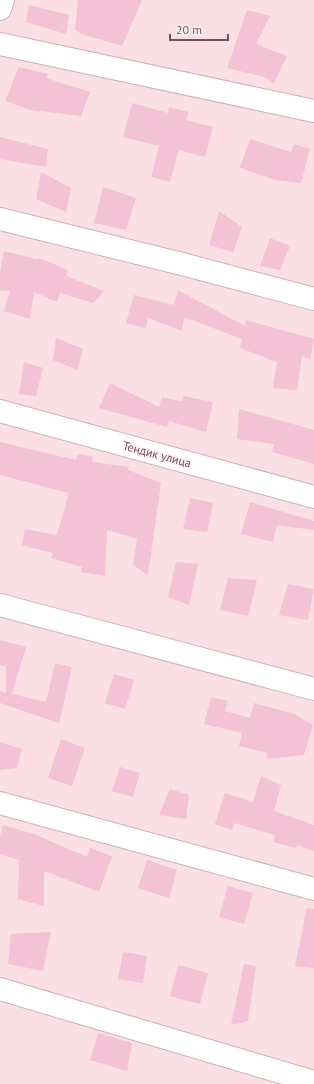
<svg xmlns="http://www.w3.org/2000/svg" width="314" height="1084" font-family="'PT Sans',sans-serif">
  <rect width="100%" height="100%" fill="#fdebed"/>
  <rect fill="#fadfe4" x="0" y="0" width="314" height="1084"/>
  <g fill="#f3c2d4">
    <polygon points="78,0 142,0 122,46 82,34 75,30"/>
    <polygon points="29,5 69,15 66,34 26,22"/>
    <polygon points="247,10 270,16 256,44 287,56 274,83 264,77 227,68"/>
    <polygon points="19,67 48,74 46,78 90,92 81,116 31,110 5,101"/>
    <polygon points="132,103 168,113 169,107 189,112 186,120 213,127 205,157 179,150 170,182 151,177 159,146 123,137"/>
    <polygon points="0,137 48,149 46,167 0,159"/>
    <polygon points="250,139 291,152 294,144 310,149 301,183 275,180 240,168"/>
    <polygon points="41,172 71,188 66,212 36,199"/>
    <polygon points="103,187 136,198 126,230 94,223"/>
    <polygon points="219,211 242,227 233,252 209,245"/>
    <polygon points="270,238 290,246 280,270 260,266"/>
    <polygon points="4,251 39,260 39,258 68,270 66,276 104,291 93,303 60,293 57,302 34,292 30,319 4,311 10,291 0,290 0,273"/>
    <polygon points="178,290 245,326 246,320 314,339 310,359 302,356 297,390 273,388 277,362 240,348 242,339 184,317 182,331 148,318 146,328 126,323 134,295 174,305"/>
    <polygon points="56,338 83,349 77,370 53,360"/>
    <polygon points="24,362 43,368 36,396 19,394"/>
    <polygon points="110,383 159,407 162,397 182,402 184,396 213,402 206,432 169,421 167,427 99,408"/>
    <polygon points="239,409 314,430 314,464 272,452 274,444 237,439"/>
    <polygon points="0,442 76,460 78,454 93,457 92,462 129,467 128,470 161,483 148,575 133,565 137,539 107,530 105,576 81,572 82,567 51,558 53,553 22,545 25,529 57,535 69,493 0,475"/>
    <polygon points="190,498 213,503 207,532 183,529"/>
    <polygon points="250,502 314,521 314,530 277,525 273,542 241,534"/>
    <polygon points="176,562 198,564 189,605 168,597"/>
    <polygon points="228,578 257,580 248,616 220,610"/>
    <polygon points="288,584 314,589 308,620 279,615"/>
    <polygon points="0,640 26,647 12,694 46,702 55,663 72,667 59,723 0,703 0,691 6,693 6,667 0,665"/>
    <polygon points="114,674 134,680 125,709 105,703"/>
    <polygon points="211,697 228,701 225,711 250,718 254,703 294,714 313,725 304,755 266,759 268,753 239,746 242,733 204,724"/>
    <polygon points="61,739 85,748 72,786 48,778"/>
    <polygon points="0,742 22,749 17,768 0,770"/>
    <polygon points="120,767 140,773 133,797 112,791"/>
    <polygon points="261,776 281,785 274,811 314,825 314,851 297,845 296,848 273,842 275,835 234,823 232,830 215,824 225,793 253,802"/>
    <polygon points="170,789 189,795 186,819 159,815"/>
    <polygon points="3,825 34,834 87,857 90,848 112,856 99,892 44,871 44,906 18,899 19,860 0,854 0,836"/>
    <polygon points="147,860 177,870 169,898 138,888"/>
    <polygon points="228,886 253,893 244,924 219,917"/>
    <polygon points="307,908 314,909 314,968 295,966"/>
    <polygon points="51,932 43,971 8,964 11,934"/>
    <polygon points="123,952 147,956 143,983 118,979"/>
    <polygon points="244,964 256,966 248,1021 231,1025"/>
    <polygon points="178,965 208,973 200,1004 170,996"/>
    <polygon points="98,1033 132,1043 127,1071 90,1060"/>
  </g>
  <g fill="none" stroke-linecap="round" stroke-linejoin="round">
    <g stroke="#d0afba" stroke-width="24">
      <g id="minor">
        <polyline points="0,9 3,0"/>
        <polyline points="0,44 314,111"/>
        <polyline points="0,219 186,265 314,299"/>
        <polyline points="0,411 314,497"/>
        <polyline points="0,605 314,689"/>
        <polyline points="0,803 314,889"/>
        <polyline points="0,989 314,1082"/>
      </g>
    </g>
    <use href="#minor" stroke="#fff" stroke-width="22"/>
  </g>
  <g text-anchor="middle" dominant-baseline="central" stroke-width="3.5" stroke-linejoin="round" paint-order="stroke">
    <g font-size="12" fill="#794c5f" stroke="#fff2f4">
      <text transform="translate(157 454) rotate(15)">Тендик улица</text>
    </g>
  </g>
  <path d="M170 34v6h58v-6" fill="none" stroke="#794c5f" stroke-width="2"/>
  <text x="176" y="34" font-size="12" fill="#794c5f" stroke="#fff2f4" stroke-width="3" paint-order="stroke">20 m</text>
</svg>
